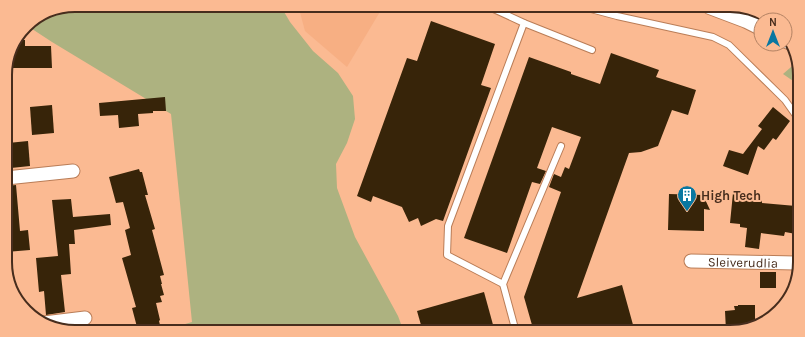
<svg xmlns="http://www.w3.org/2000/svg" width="805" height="337" font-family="Karla,sans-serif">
  <rect width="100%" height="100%" fill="#fbba92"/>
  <polygon fill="#f7af83" points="298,5 384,5 347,67 305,31"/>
  <g fill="#adb280">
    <polygon points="75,5 280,5 290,22 313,51 338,73 353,96 355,119 347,143 336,164 337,188 355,237 398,316 404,332 158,332 192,322 171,114 52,42 26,25 29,22"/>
    <polygon points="798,61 799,65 799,85 783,74"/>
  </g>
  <g fill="#372409">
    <polygon points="431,21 495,44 481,85 491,88 443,221 436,219 421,226 418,218 409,222 402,207 373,196 371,202 357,196 407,58 417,61"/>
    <polygon points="15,40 25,40 25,46 51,46 52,68 6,68 12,44"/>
    <polygon points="611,53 659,70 656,77 696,90 688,115 672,110 658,146 641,152 629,153 577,298 622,285 635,332 534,332 524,297 561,192 549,187 554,174 561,177 565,167 569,169 581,137 552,127 537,168 546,171 540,184 532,182 507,253 464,238 529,57 571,72 571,74 600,84"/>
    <polygon points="165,97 166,111 153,111 153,113 138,114 139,126 119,128 118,115 100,116 99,103"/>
    <polygon points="52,105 54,133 32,135 30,107"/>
    <polygon points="773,107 790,121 776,140 773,138 764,150 758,146 748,175 723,166 729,150 743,154 762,129 758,126"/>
    <polygon points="28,141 30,166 11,168 8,143"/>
    <polygon points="139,169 140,172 142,172 148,195 145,195 155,229 152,230 164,275 160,276 162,284 161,284 164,295 160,296 162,302 156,303 160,320 159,321 161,329 148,332 144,332 142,325 137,327 132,308 136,307 122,258 131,255 125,230 130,228 123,202 116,203 109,177"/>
    <polygon points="16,185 20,231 28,230 30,250 6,252 6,186"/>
    <polygon points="733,193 762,196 762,203 796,206 796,234 785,232 784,236 761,233 759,249 745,247 747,228 740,227 740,224 730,223"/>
    <polygon points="669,194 703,195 710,210 704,209 704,231 668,230"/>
    <polygon points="71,199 73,217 110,214 111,225 74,230 75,244 69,244 71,274 61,275 65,312 46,315 44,291 39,292 36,258 58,256 52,200"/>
    <rect x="760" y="272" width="16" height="16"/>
    <polygon points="484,292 495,332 423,332 417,311"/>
    <polygon points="738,305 755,305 755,325 735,332 726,331 725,311 735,310 734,306 738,306"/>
  </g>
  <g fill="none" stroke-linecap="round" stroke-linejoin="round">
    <g stroke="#ba7d57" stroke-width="8">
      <g id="service">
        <polyline points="485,5 524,23 592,50"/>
        <polyline points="576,5 617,16 713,37 729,45 785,100 797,117"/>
        <polyline points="503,284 447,255 448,226 524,23"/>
        <polyline points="516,332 503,284 561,146"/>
      </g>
    </g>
    <g stroke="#ba7d57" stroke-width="15">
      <g id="minor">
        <polyline points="6,178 73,171"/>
        <path id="s1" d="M691 261 795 263"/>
        <polyline points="44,323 85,318"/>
      </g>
    </g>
    <g stroke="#ba7d57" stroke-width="20">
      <g id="secondary">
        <polyline points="710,5 747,19 761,26"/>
        <polyline points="785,38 789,40"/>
      </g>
    </g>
    <use href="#service" stroke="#fff" stroke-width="6"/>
    <use href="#minor" stroke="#fff" stroke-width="13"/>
    <use href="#secondary" stroke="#fff" stroke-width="18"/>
  </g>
  <defs>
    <g id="building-pin" transform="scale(1)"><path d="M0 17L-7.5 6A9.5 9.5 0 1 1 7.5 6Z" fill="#0877a1" stroke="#fbba92"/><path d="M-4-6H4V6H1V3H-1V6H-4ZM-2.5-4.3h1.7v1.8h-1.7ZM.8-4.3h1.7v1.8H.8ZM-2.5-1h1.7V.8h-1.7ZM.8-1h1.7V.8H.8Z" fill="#fff"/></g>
  </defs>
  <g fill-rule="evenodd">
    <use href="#building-pin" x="687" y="195"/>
  </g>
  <g text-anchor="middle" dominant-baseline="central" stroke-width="4" stroke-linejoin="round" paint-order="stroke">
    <g font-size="13" font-weight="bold" fill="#472d1d" stroke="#fbba92" text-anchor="start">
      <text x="701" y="195">High Tech</text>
    </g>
    <g font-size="13" fill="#472d1d" stroke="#fbba92">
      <text stroke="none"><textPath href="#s1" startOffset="52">Sleiverudlia</textPath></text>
    </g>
  </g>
  <path d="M0 0H805V337H0ZM75 12H730A63 63 0 0 1 793 75V262A63 63 0 0 1 730 325H75A63 63 0 0 1 12 262V75A63 63 0 0 1 75 12Z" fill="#fbba92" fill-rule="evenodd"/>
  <path fill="none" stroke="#472d1d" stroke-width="2" d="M75 12H730A63 63 0 0 1 793 75V262A63 63 0 0 1 730 325H75A63 63 0 0 1 12 262V75A63 63 0 0 1 75 12Z"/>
  <g transform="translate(773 32)"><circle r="19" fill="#fbba92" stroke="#b38263"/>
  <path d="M0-3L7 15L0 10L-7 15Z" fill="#0877a1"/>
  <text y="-6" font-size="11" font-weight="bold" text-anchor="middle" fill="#472d1d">N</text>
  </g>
</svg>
